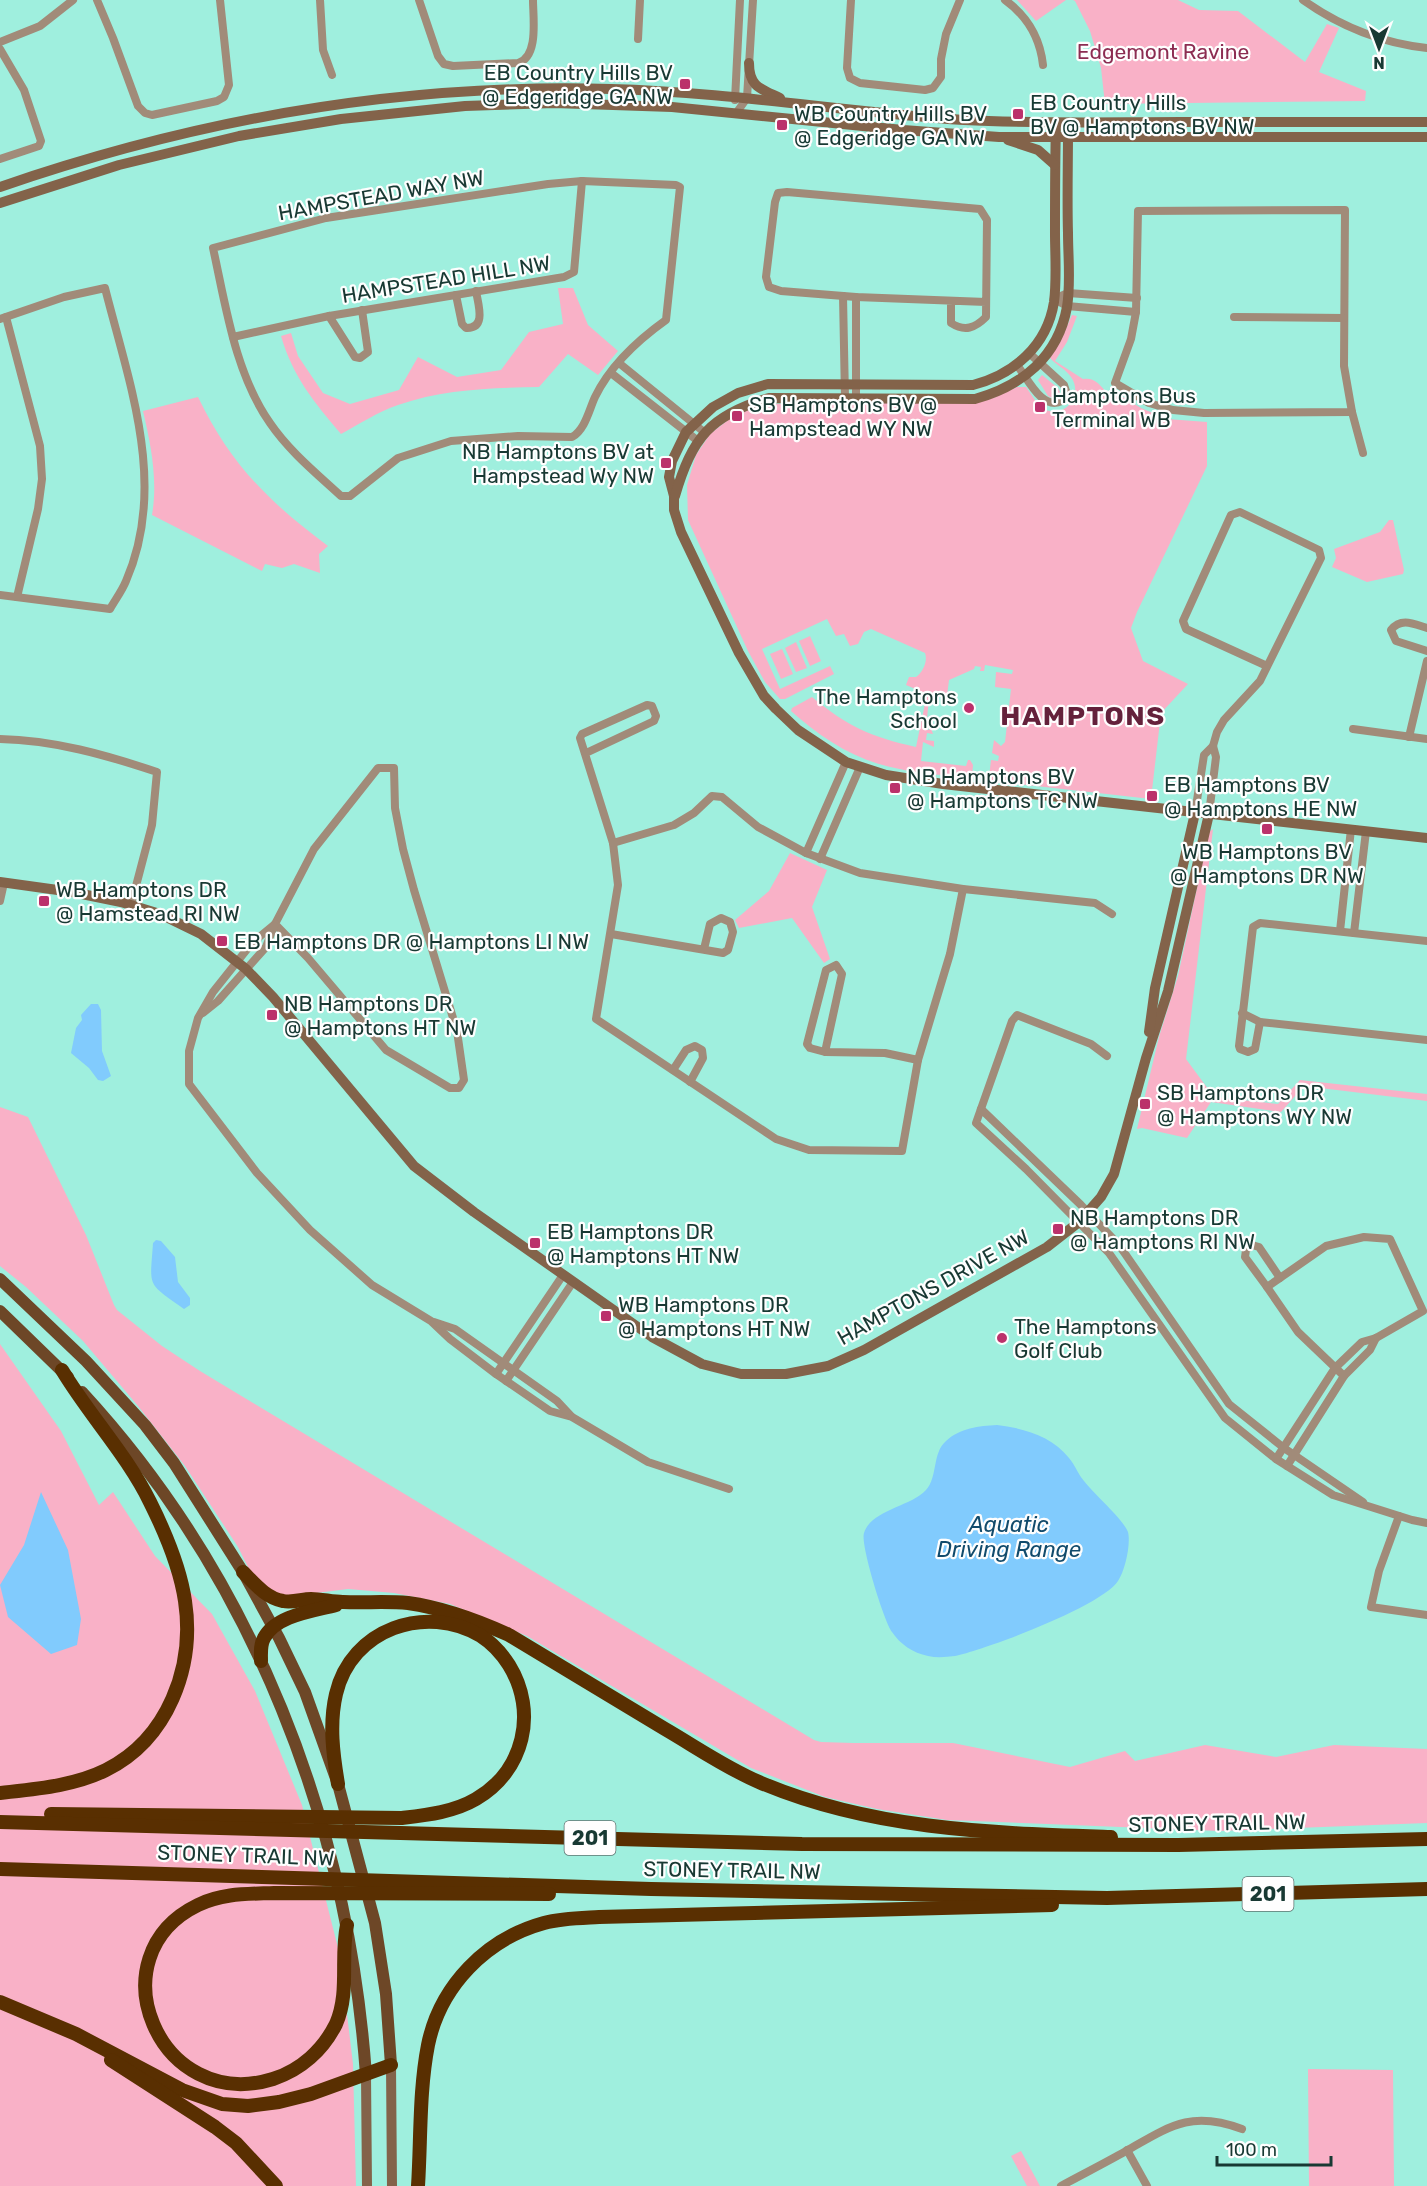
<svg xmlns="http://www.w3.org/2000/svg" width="1427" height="2186" font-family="Rubik,sans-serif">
  <rect width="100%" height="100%" fill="#9fefde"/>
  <g fill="#f9b1c7">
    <polygon points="1017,0 1066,0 1036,21"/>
    <polygon points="1073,0 1178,0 1199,10 1238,11 1305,62 1327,24 1339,28 1319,72 1366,91 1365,101 1105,104 1101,68 1090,31 1075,1"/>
    <path d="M558 288H573L588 325 618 351 598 375 568 354 539 387C491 388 444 389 398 405 378 412 359 424 341 434 314 402 293 377 281 336L291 333 298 356 323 393 350 404 399 390 418 357 457 377 501 370 529 332 563 324Z"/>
    <path d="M1072 315 1077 316 1067 342 1055 361 1083 379C1095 377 1100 385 1107 393L1123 397 1141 408 1167 419 1207 422V466L1137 612 1131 628 1143 661 1188 684 1161 713 1151 799 991 781 989 777 991 760 998 761 999 756 992 753 994 740 1001 746 1005 742 1011 689 995 687 996 672 1012 674 1013 670 985 665 984 671H980L981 667 975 666 974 669 949 680 947 696 932 695 929 698 926 729 929 730 930 726 933 734 927 733 926 740 934 741V747L923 742 921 761 966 766 968 760H970L973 765 972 776 969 778C945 775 919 774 895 768 854 760 820 737 791 711L792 708 812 697C847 726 871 737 916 747L927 694 906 685 909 677H916C923 672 928 661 925 653L871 629 864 632 858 644 850 646 844 634 836 636 827 619 762 649 780 689 830 666 834 674 785 699H780L765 682 748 651 688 520 687 485 696 455 710 434 732 417 763 404 838 403V408H842L843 402 859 403V408H864L865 403 993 398 1017 387H1026L1041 409C1046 410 1053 413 1059 411 1074 407 1080 389 1071 377 1066 369 1056 365 1050 358L1060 342Z"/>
    <polygon points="1042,375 1058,388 1060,392 1057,397 1052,398 1048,396 1038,380"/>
    <path d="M198 397C231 465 268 501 328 546L319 554 320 573 294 564 282 568 265 564 262 571 152 515C158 480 151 445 143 411Z"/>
    <polygon points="1389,520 1393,520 1404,570 1403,574 1367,582 1332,567 1336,558 1334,549 1380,532"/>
    <polygon points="810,636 821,661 810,666 799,641"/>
    <polygon points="796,642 807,668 796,672 785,648"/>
    <polygon points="782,649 793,674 781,679 770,654"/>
    <polygon points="1213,829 1186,1059 1214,1097 1278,1104 1300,1080 1427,1094 1427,1101 1304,1086 1281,1112 1211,1102 1187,1138 1142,1128 1137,1129 1159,1037 1178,976 1209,832"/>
    <polygon points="790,853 827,870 812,907 830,959 824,963 792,918 739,928 735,920 769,891"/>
    <polygon points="0,1107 28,1117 86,1235 114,1305 117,1310 162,1346 200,1371 814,1740 821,1742 853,1743 953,1743 1070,1767 1125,1751 1135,1761 1205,1745 1276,1757 1334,1745 1427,1749 1427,1823 1219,1831 947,1820 877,1809 825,1797 751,1768 527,1636 450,1604 394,1593 348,1589 293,1596 283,1596 274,1593 262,1584 249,1569 238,1547 185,1466 138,1406 83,1341 26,1287 0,1266"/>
    <polygon points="0,1344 61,1431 99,1505 113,1492 155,1556 212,1614 255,1691 302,1805 340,1956 353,2064 356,2186 0,2186"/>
    <polygon points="1308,2069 1393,2070 1394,2186 1309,2186"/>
    <polygon points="1021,2151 1040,2186 1027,2186 1011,2156"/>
  </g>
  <g fill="#81cbfd">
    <polygon points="91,1004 98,1004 101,1010 102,1051 111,1076 103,1081 98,1080 89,1068 71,1053 76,1028 82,1020 81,1015"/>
    <path d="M156 1240 161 1241 175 1257 178 1282 190 1298V1305L184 1309C146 1282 150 1288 153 1243Z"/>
    <path d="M997 1425C1023 1428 1052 1436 1069 1458 1075 1465 1078 1474 1084 1481 1093 1493 1123 1519 1128 1532 1131 1544 1125 1571 1118 1581 1102 1606 987 1649 955 1656 946 1657 937 1658 928 1656 913 1653 900 1644 892 1632 884 1621 860 1544 864 1533 871 1510 910 1507 926 1490 938 1477 932 1453 946 1441 960 1428 979 1426 997 1425Z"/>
    <polygon points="41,1492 68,1550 81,1619 77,1645 51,1654 8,1617 0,1585 24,1545"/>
  </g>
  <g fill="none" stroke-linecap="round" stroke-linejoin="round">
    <g stroke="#a18b79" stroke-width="8">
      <polyline points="97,0 113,38 138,106 145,113 152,115 217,101 224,97 229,85 220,0"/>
      <polyline points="320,0 323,50 332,75"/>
      <path d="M419 0 438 56 444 64 453 66 518 63C539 57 533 18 533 0"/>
      <polyline points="851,0 847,68 850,78 860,83 925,90 933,88 941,77 941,59 946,34 960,0"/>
      <path d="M1005 0C1027 16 1040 38 1043 65"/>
      <path d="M1303 0C1341 27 1381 43 1427 48"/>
      <polyline points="638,39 640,0"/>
      <polyline points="0,42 40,26 73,0"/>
      <polyline points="0,49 24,90 41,141 39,146 0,159"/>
      <polyline points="735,100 740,0"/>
      <polyline points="737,112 747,98 753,0"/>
      <path d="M582 181 676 185 680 187 666 320C638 340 610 366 595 397 589 410 585 430 572 437L518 436 451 441 398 458 350 496H341C316 473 289 451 270 423 235 373 226 307 213 248L326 218 548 184Z"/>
      <polygon points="1345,210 1344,366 1352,412 1204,413 1173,410 1149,403 1115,383 1131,339 1136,312 1138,211"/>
      <path d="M456 295 462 324 466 328C487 329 478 304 476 291"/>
      <polyline points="843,296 845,398"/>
      <polyline points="856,297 856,398"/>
      <polyline points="1054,299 1067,306 1136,312"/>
      <polyline points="1054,299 1068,293 1137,298"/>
      <path d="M951 302V323C965 332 975 328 986 317L987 220 980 209 787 192 778 193 775 202 766 277 769 287 781 291 856 297 986 302"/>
      <polyline points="329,316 355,357 360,358 368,352 362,310"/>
      <polyline points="6,317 40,446 42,479 38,509 17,597"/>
      <polyline points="1234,317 1344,318"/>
      <path d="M0 319 64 297 105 288C129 383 168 485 126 581 122 591 115 600 110 609L0 595"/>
      <polyline points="233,337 329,316 564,277 574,272 582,181"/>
      <polyline points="619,363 704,432"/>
      <path d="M1017 365C1028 379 1042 411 1062 401L1066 391 1064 385 1029 353"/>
      <polyline points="611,373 698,441"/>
      <polyline points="1352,412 1363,453"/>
      <path d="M1427 628C1414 624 1401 617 1391 630L1396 641 1427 651"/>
      <polyline points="1353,729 1427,739"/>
      <polyline points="1409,737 1427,661"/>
      <path d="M0 739C54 740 106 755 157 772L152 825 131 905"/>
      <polyline points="586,753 654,721 656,716 652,706 647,705 582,734 580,738 613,843 618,885 596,1019 776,1139 809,1150 902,1151 918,1060 950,954 963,889"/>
      <polygon points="378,768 394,768 395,808 403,849 414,890 457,1031 464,1080 459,1088 450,1088 386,1050 308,958 275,924 314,849"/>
      <polyline points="1195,813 1204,755 1213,746"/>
      <polyline points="1209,814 1216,757 1213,746 1217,732 1224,720 1260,681 1321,558 1319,550 1240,512 1231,515 1183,621 1186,629 1267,666"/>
      <polyline points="613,843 674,825 694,813 712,796 722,797 758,827 806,853 860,873 963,889 1095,903 1112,914"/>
      <polyline points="806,853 846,762"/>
      <polyline points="820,859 860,767"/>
      <polyline points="0,901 4,883"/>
      <polyline points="275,924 252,943 213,992 198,1018 189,1051 189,1084 257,1173 310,1230 372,1285 431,1321 450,1339 496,1374 550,1411 572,1417 648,1462 729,1489"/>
      <polyline points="1340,931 1351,829"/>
      <polyline points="1354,933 1366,831"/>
      <polyline points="611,934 723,953 728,950 733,932 730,922 721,918 710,924 704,949"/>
      <polyline points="203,1013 218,1001 266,947 274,926"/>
      <polyline points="1242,1013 1260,1022 1427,1040"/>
      <polyline points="1260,1022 1255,1049 1248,1052 1240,1049 1239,1046 1253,927 1260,923 1427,941"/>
      <polyline points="825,1052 842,974 836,965 826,970 807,1044 810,1048 825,1052 885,1053 918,1060"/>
      <polyline points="1107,1056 1091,1044 1017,1015 1012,1021 976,1123 1026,1169 1109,1253 1225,1418 1276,1459 1333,1495 1412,1520 1427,1523"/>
      <polyline points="673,1070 686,1050 695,1046 702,1050 703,1058 690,1082"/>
      <polyline points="981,1109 1081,1205 1119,1245 1229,1404 1284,1448 1363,1502"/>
      <polyline points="1267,1287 1245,1257 1246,1250 1252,1245 1259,1247 1280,1278"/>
      <polyline points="434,1322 455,1329 557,1401 571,1416"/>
      <polyline points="496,1374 563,1275"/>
      <polyline points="506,1381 573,1282"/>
      <polyline points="1276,1459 1335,1368 1362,1342 1376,1338 1423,1311 1390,1239 1364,1237 1326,1246 1267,1287 1298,1332 1344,1376"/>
      <polyline points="1287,1466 1344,1376 1370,1350 1376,1338"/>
      <polyline points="1399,1516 1379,1571 1371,1607 1427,1615"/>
      <polyline points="1127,2150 1147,2186"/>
      <path d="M1061 2186C1083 2174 1105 2163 1126 2151 1170 2126 1191 2110 1242 2129"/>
    </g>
    <g stroke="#83634a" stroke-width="10">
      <path d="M749 63C749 87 761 89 780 98"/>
      <path d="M1056 123C1055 160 1055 196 1055 233 1055 255 1057 279 1054 302 1047 346 1014 374 973 385L768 384 738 393 713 407 686 432 672 461 669 477 674 496V510L681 532 739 653 764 696 776 709 798 730 846 762 886 775 943 784 1427 838"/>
      <polyline points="1008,140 1038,150 1055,165"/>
      <path d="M0 187C197 119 402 83 611 89 729 92 846 112 964 120 1036 124 1109 122 1181 122 1263 122 1345 122 1427 122"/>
      <polyline points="0,203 119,165 239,136 341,119 465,106 554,103 672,107 903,130 999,137 1427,137"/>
      <path d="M675 496C692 438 710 415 769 398L975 399C1022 386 1058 357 1067 307 1071 283 1068 257 1068 233 1067 199 1068 165 1068 131"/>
      <polyline points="0,882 72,892 121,902 160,914 201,934 246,969 273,997 414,1166 474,1212 652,1337 702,1364 741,1374 786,1374 828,1366 864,1350 1047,1247 1079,1222 1101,1197 1114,1174 1146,1058 1168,991 1209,814"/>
      <polyline points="1149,1032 1155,988 1195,813"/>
      <polyline points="391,2065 392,2186"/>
      <polyline points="366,2075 367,2186"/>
    </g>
    <g stroke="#6d4727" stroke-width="12">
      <polyline points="0,1279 86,1361 145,1425 174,1463 243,1572 279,1638 305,1692 338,1784 375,1923 386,1994 391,2065"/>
      <polyline points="0,1311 68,1377"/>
      <path d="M82 1392C254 1579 348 1823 366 2075"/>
    </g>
    <g stroke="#592f01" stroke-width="14">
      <path d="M243 1572C255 1584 266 1598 283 1601 293 1603 302 1599 311 1599 322 1599 332 1602 343 1602 365 1603 386 1601 408 1603 444 1608 476 1620 509 1635 561 1666 613 1698 665 1729 696 1747 726 1768 759 1782 871 1830 991 1833 1111 1837"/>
      <path d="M261 1661C261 1653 260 1645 264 1638 276 1615 314 1611 336 1605"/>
      <path d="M0 1793C35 1789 74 1786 106 1770 168 1739 195 1667 185 1601 180 1567 165 1532 150 1502 127 1455 89 1415 62 1370"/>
      <path d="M51 1814 402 1818C427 1815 454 1812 476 1799 524 1771 538 1712 509 1665 502 1654 492 1643 481 1636 426 1603 351 1629 336 1694 329 1724 333 1754 338 1784"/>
      <polyline points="0,1822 802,1844 1178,1845 1427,1839"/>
      <polyline points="0,1869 651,1889 1107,1898 1427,1889"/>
      <path d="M347 1925C340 1958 350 1992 336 2024 323 2050 301 2070 273 2079 159 2114 93 1956 198 1905 222 1893 248 1894 274 1893L549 1894"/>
      <polyline points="0,2002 76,2034 182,2090 222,2104 248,2106 279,2102 311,2094 391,2065"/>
      <polyline points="111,2060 215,2127 236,2143 276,2186"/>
      <path d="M418 2186C421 2140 419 2091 428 2045 440 1986 486 1939 544 1923 562 1918 580 1918 599 1917L1052 1905"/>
    </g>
  </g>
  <g fill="#bb316b" stroke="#fefefe" stroke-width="2">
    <rect x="679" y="78" width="12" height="12" rx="3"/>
    <rect x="1012" y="108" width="12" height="12" rx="3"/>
    <rect x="776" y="119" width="12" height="12" rx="3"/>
    <rect x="1034" y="401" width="12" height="12" rx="3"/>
    <rect x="731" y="410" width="12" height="12" rx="3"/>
    <rect x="660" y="457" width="12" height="12" rx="3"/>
    <circle cx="969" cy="708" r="6"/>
    <rect x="889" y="782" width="12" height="12" rx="3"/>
    <rect x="1146" y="790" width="12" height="12" rx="3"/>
    <rect x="1261" y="823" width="12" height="12" rx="3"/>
    <rect x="38" y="895" width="12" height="12" rx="3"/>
    <rect x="216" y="935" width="12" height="12" rx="3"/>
    <rect x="266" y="1009" width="12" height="12" rx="3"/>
    <rect x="1139" y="1098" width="12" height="12" rx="3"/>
    <rect x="1052" y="1223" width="12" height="12" rx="3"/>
    <rect x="529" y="1237" width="12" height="12" rx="3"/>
    <rect x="600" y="1310" width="12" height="12" rx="3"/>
    <circle cx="1002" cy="1338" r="6"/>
  </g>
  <g text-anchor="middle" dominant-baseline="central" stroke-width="4.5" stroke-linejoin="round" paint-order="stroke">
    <g fill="#fefefe" stroke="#5d7470" stroke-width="1.5">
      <rect x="564.5" y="1821" width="51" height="34" rx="4.5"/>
      <rect x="1242.5" y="1877" width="51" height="34" rx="4.5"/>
    </g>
    <g font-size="20" font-weight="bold" fill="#183933">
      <text x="590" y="1838">201</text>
      <text x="1268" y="1894">201</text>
    </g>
    <g font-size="21" fill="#8c2d52" stroke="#fefefe">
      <text x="1163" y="51">Edgemont Ravine</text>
    </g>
    <g font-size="21" fill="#183933" stroke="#fefefe" text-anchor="start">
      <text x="673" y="72" text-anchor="end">EB Country Hills BV<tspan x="673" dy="24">@ Edgeridge GA NW</tspan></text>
      <text x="1030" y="102">EB Country Hills<tspan x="1030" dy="24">BV @ Hamptons BV NW</tspan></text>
      <text x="794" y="113">WB Country Hills BV<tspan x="794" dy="24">@ Edgeridge GA NW</tspan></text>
      <text x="1052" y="395">Hamptons Bus<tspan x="1052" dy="24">Terminal WB</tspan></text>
      <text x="749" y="404">SB Hamptons BV @<tspan x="749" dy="24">Hampstead WY NW</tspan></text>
      <text x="654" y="451" text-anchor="end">NB Hamptons BV at<tspan x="654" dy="24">Hampstead Wy NW</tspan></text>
      <text x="957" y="696" text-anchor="end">The Hamptons<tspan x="957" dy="24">School</tspan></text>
      <text x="907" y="776">NB Hamptons BV<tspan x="907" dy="24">@ Hamptons TC NW</tspan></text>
      <text x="1164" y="784">EB Hamptons BV<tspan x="1164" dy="24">@ Hamptons HE NW</tspan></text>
      <text x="1267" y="851" text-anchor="middle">WB Hamptons BV<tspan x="1267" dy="24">@ Hamptons DR NW</tspan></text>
      <text x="56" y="889">WB Hamptons DR<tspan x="56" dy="24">@ Hamstead RI NW</tspan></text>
      <text x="234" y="941">EB Hamptons DR @ Hamptons LI NW</text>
      <text x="284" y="1003">NB Hamptons DR<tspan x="284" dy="24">@ Hamptons HT NW</tspan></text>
      <text x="1157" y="1092">SB Hamptons DR<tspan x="1157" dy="24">@ Hamptons WY NW</tspan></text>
      <text x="1070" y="1217">NB Hamptons DR<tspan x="1070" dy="24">@ Hamptons RI NW</tspan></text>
      <text x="547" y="1231">EB Hamptons DR<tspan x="547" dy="24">@ Hamptons HT NW</tspan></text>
      <text x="618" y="1304">WB Hamptons DR<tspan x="618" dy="24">@ Hamptons HT NW</tspan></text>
      <text x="1014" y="1326">The Hamptons<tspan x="1014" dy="24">Golf Club</tspan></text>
    </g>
    <g font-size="21" fill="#183933" stroke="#fefefe">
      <text transform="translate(381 195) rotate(-10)">HAMPSTEAD WAY NW</text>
      <text transform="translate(446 279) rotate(-9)">HAMPSTEAD HILL NW</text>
      <text transform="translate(933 1287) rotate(-29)">HAMPTONS DRIVE NW</text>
      <text transform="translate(1217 1823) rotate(-1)">STONEY TRAIL NW</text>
      <text transform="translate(246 1855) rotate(2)">STONEY TRAIL NW</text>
      <text transform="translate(732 1870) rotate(1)">STONEY TRAIL NW</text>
    </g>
    <g font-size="22" font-style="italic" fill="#114b6c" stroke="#fefefe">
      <text x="1009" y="1524">Aquatic<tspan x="1009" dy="25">Driving Range</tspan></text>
    </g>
    <g font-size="27" font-weight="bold" letter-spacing="1.5" fill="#64213b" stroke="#fefefe">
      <text x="1083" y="716">HAMPTONS</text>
    </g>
  </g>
  <g transform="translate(1379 48) rotate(180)" stroke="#fefefe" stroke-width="4.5" paint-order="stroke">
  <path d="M0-4.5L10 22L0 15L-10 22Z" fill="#183933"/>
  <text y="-9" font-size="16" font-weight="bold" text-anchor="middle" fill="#183933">N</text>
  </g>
  <path d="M1217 2156v9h114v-9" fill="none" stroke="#183933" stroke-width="3"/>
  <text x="1226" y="2156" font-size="18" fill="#183933" stroke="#fefefe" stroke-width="4.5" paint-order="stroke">100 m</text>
</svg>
